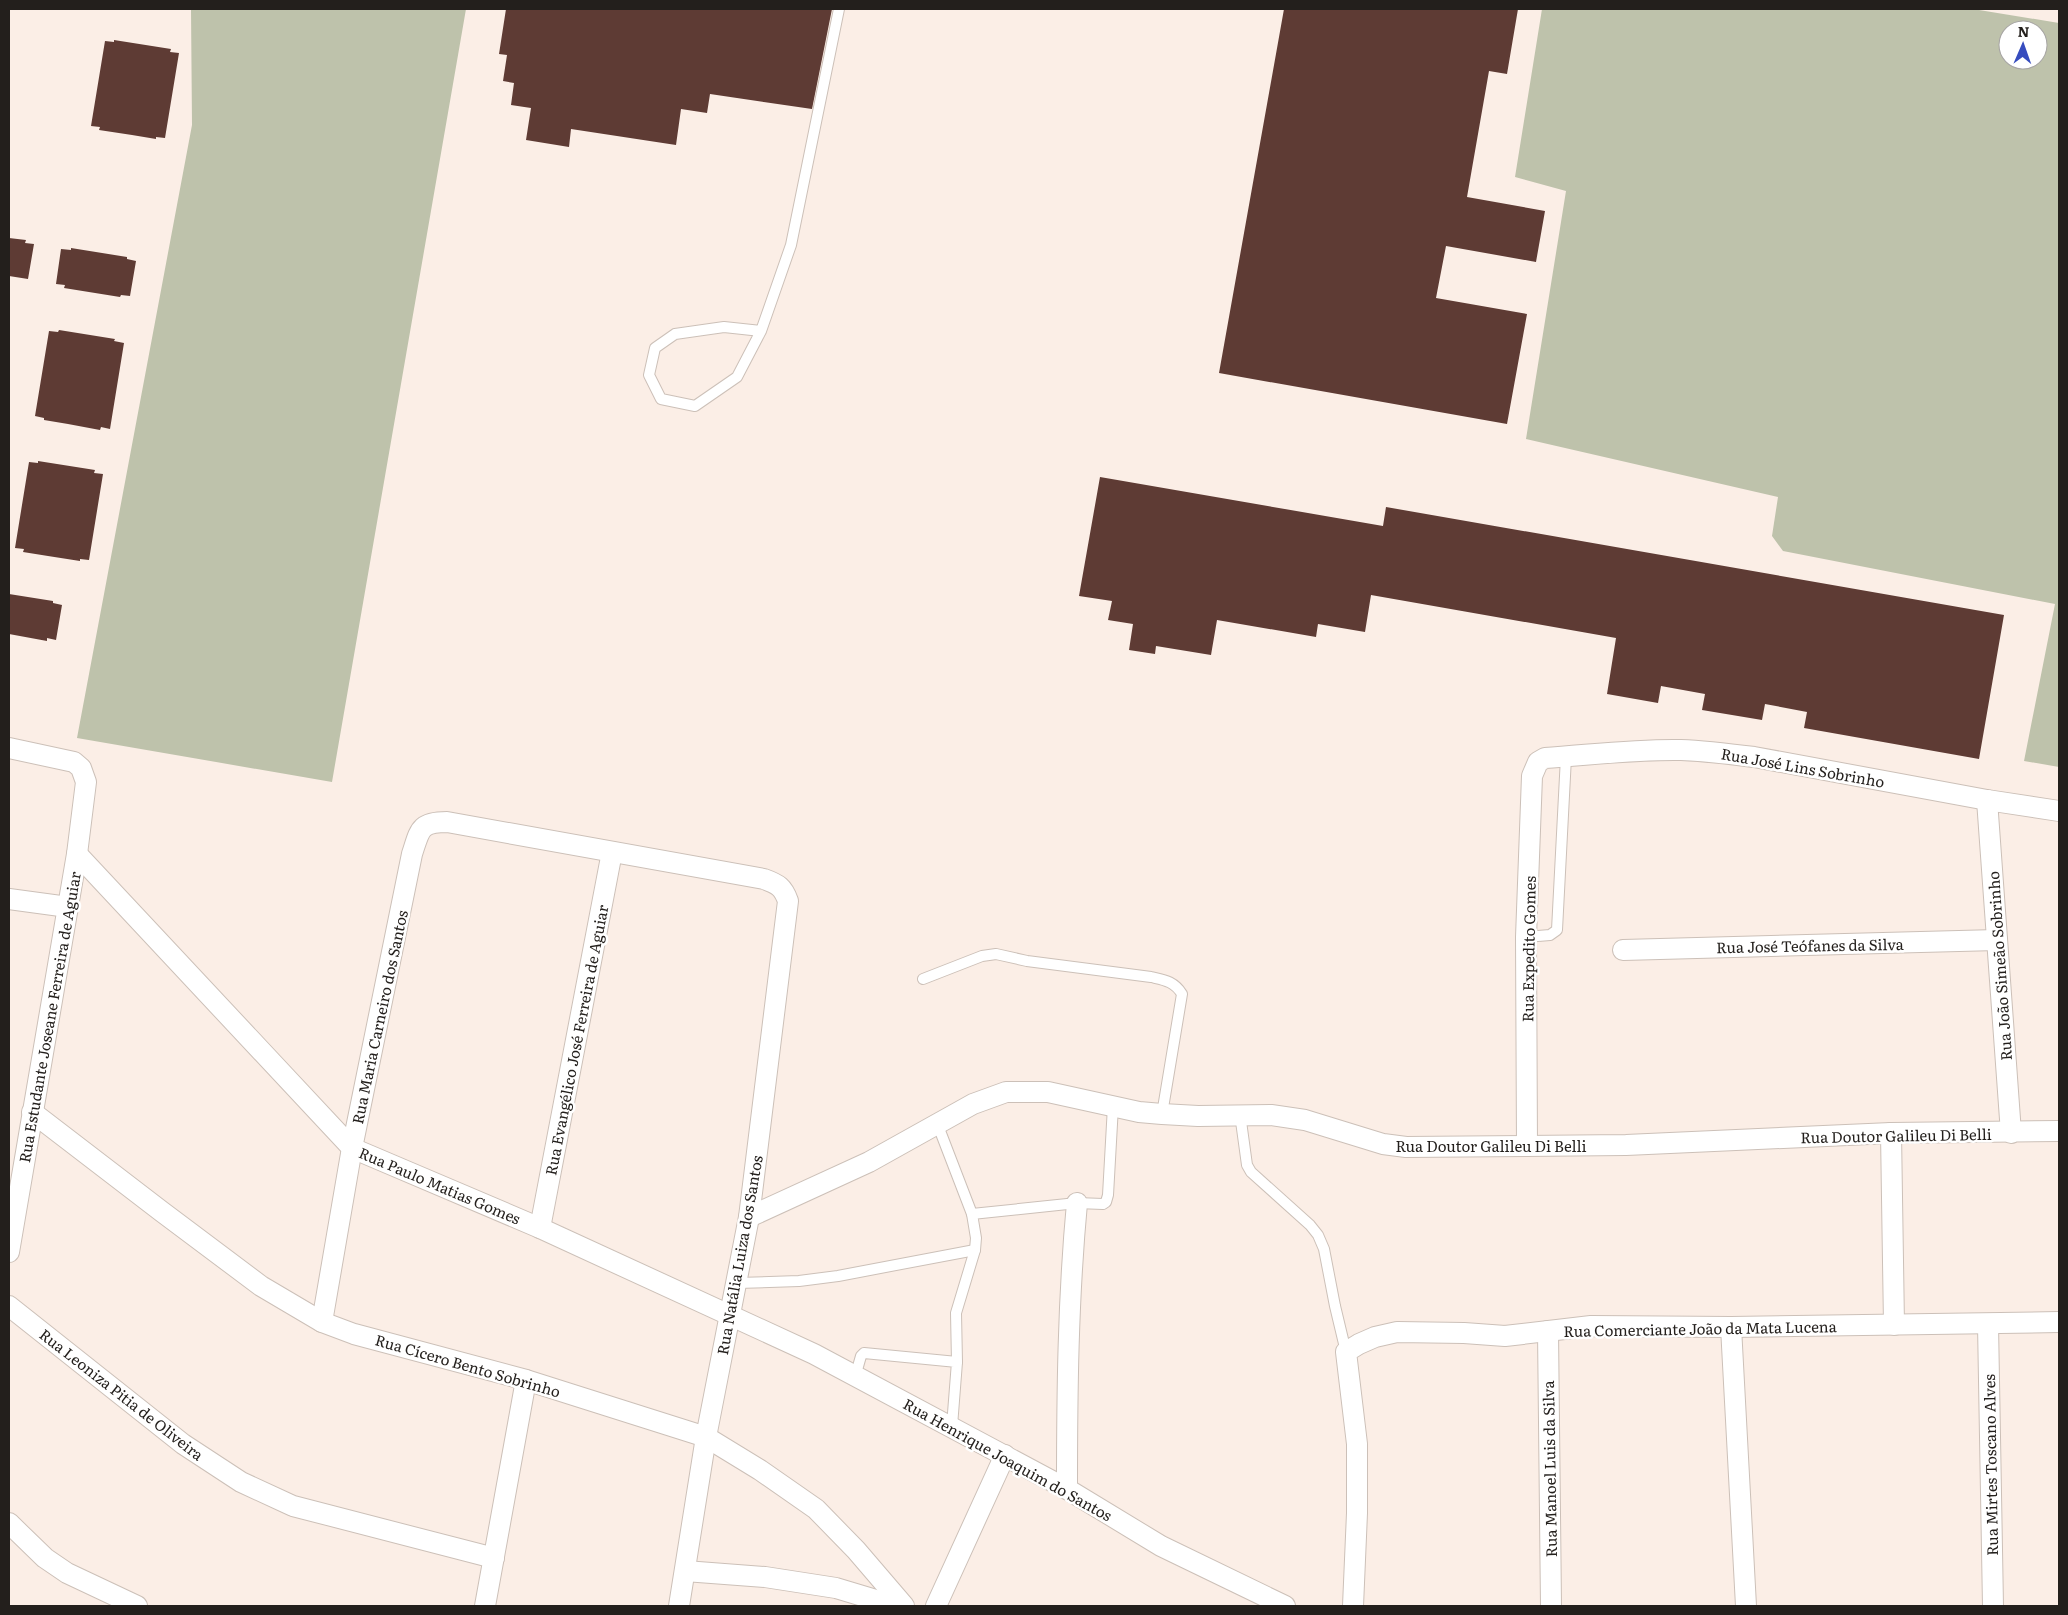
<svg xmlns="http://www.w3.org/2000/svg" width="2068" height="1615" font-family="Literata,serif">
  <rect width="100%" height="100%" fill="#fbeee6"/>
  <g fill="#bec2ab" fill-rule="evenodd">
    <polygon points="191,9 466,9 332,782 77,738 192,125"/>
    <path d="M1542 9H1973L2059 23V767L2024 761 2055 604 1783 551 1772 536 1778 497 1526 439 1566 191 1515 177ZM2008 30H2038V60H2008Z"/>
  </g>
  <g fill="#5e3b34">
    <polygon points="506,9 832,9 812,109 710,94 707,113 681,109 676,145 571,129 569,147 526,140 531,108 511,105 514,83 503,81 507,55 499,54"/>
    <polygon points="1284,9 1518,9 1507,74 1489,71 1467,197 1545,211 1536,262 1446,246 1436,298 1527,314 1507,424 1219,373"/>
    <polygon points="114,40 171,49 170,52 179,53 165,138 156,137 156,139 132,135 99,130 100,127 91,126 105,41 114,42"/>
    <polygon points="9,238 26,240 25,243 34,244 28,279 9,276"/>
    <polygon points="71,248 127,257 127,259 136,261 130,296 121,295 120,297 64,288 65,285 56,284 61,249 71,250"/>
    <polygon points="59,330 115,339 114,341 124,343 110,429 101,427 100,430 68,424 44,420 44,418 35,416 49,331 58,332"/>
    <polygon points="38,461 95,470 94,473 103,474 89,560 80,559 80,561 48,556 23,552 24,549 15,548 29,462 38,463"/>
    <polygon points="1100,477 1383,526 1386,507 2004,615 1979,759 1804,728 1807,712 1765,704 1762,720 1702,710 1705,694 1661,686 1658,703 1607,694 1616,638 1371,595 1365,632 1318,624 1316,637 1217,620 1211,655 1156,646 1155,654 1129,650 1133,624 1108,620 1112,601 1079,596"/>
    <polygon points="9,594 53,601 53,603 62,605 56,640 47,638 47,641 9,634"/>
  </g>
  <g fill="none" stroke-linecap="round" stroke-linejoin="round">
    <g stroke="#ccc0b8" stroke-width="12">
      <g id="lane">
        <polyline points="761,331 724,327 675,334 655,348 649,375 661,399 695,406 737,377 761,331 791,245 839,9"/>
        <polyline points="1526,937 1550,935 1557,930 1566,757"/>
        <path d="M923 979 982 956 996 954 1027 961 1151 977C1164 980 1174 981 1182 994L1162 1114"/>
        <polyline points="1240,1114 1247,1165 1251,1172 1310,1225 1318,1235 1324,1249 1335,1306 1346,1352"/>
        <polyline points="937,1123 972,1214"/>
        <polyline points="737,1283 799,1281 838,1276 975,1250"/>
        <polyline points="957,1362 956,1313 975,1250 976,1238 972,1214 1077,1203 1103,1204 1106,1202 1108,1195 1113,1106"/>
        <polyline points="855,1377 861,1356 864,1353 957,1362 952,1426"/>
      </g>
    </g>
    <g stroke="#ccc0b8" stroke-width="22">
      <g id="street">
        <polyline points="9,748 74,762 81,768 86,782 77,854 9,1252"/>
        <polyline points="1987,800 2011,1133"/>
        <polyline points="77,854 352,1148 540,1228 814,1354 1067,1489 1161,1546 1285,1606"/>
        <polyline points="9,899 68,907"/>
        <polyline points="1623,950 1997,940"/>
        <polyline points="32,1112 161,1211 261,1286 322,1322 354,1334 526,1380 706,1437 760,1470 816,1509 856,1550 904,1606"/>
        <polyline points="1891,1133 1894,1325"/>
        <path d="M1527 1146 1526 937 1532 776 1538 762 1545 758C1590 755 1636 749 1681 750 1705 751 1730 754 1754 757L1987 800 2059 811"/>
        <polyline points="749,1217 869,1162 973,1104 1006,1092 1048,1092 1139,1112 1162,1114 1198,1116 1271,1115 1305,1120 1383,1144 1406,1147 1626,1145 1891,1133 2059,1131"/>
        <polyline points="540,1228 612,852"/>
        <polyline points="9,1306 183,1444 241,1482 293,1506 494,1558"/>
        <path d="M322 1322 352 1148 412 854C420 830 419 822 447 822L764 879C778 884 783 887 788 901L749 1217 706 1437 679 1606"/>
        <polyline points="1988,1324 1993,1606"/>
        <polyline points="1731,1327 1746,1606"/>
        <polyline points="1548,1331 1551,1606"/>
        <path d="M1067 1489C1067 1393 1068 1299 1077 1203"/>
        <polyline points="9,1523 45,1558 67,1573 137,1606"/>
        <polyline points="685,1571 765,1577 836,1588 896,1606"/>
        <polyline points="485,1606 526,1380"/>
        <polyline points="936,1606 1005,1455"/>
        <polyline points="1353,1606 1357,1513 1357,1444 1346,1352 1359,1344 1375,1337 1397,1332 1464,1333 1505,1336 1591,1326 1731,1327 2059,1322"/>
      </g>
    </g>
    <use href="#lane" stroke="#fff" stroke-width="10"/>
    <use href="#street" stroke="#fff" stroke-width="20"/>
  </g>
  <g text-anchor="middle" dominant-baseline="central" stroke-width="5" stroke-linejoin="round" paint-order="stroke">
    <g font-size="15" fill="#231f1c" stroke="#fff">
      <text transform="translate(1803 767) rotate(10)">Rua José Lins Sobrinho</text>
      <text transform="translate(1810 945) rotate(-1)">Rua José Teófanes da Silva</text>
      <text transform="translate(1528 949) rotate(-89)">Rua Expedito Gomes</text>
      <text transform="translate(1999 966) rotate(-94)">Rua João Simeão Sobrinho</text>
      <text transform="translate(49 1017) rotate(-80)">Rua Estudante Joseane Ferreira de Aguiar</text>
      <text transform="translate(379 1017) rotate(-78)">Rua Maria Carneiro dos Santos</text>
      <text transform="translate(576 1040) rotate(-79)">Rua Evangélico José Ferreira de Aguiar</text>
      <text transform="translate(1896 1135) rotate(-1)">Rua Doutor Galileu Di Belli</text>
      <text x="1491" y="1145">Rua Doutor Galileu Di Belli</text>
      <text transform="translate(440 1185) rotate(23)">Rua Paulo Matias Gomes</text>
      <text transform="translate(739 1255) rotate(-80)">Rua Natália Luiza dos Santos</text>
      <text transform="translate(1700 1328) rotate(-1)">Rua Comerciante João da Mata Lucena</text>
      <text transform="translate(468 1365) rotate(16)">Rua Cícero Bento Sobrinho</text>
      <text transform="translate(122 1394) rotate(38)">Rua Leoniza Pitia de Oliveira</text>
      <text transform="translate(1008 1459) rotate(29)">Rua Henrique Joaquim do Santos</text>
      <text transform="translate(1990 1465) rotate(-91)">Rua Mirtes Toscano Alves</text>
      <text transform="translate(1549 1469) rotate(-91)">Rua Manoel Luis da Silva</text>
    </g>
  </g>
  <rect width="2068" height="1615" fill="none" stroke="#231f1c" stroke-width="20"/>
  <g transform="translate(2023 45) rotate(2)"><circle r="24" fill="#ffffff" stroke="#a7a5a4"/>
  <path d="M0-4L9 19L0 12L-9 19Z" fill="#364cbe"/>
  <text y="-8" font-size="14" font-weight="bold" text-anchor="middle" fill="#231f1c">N</text>
  </g>
</svg>
